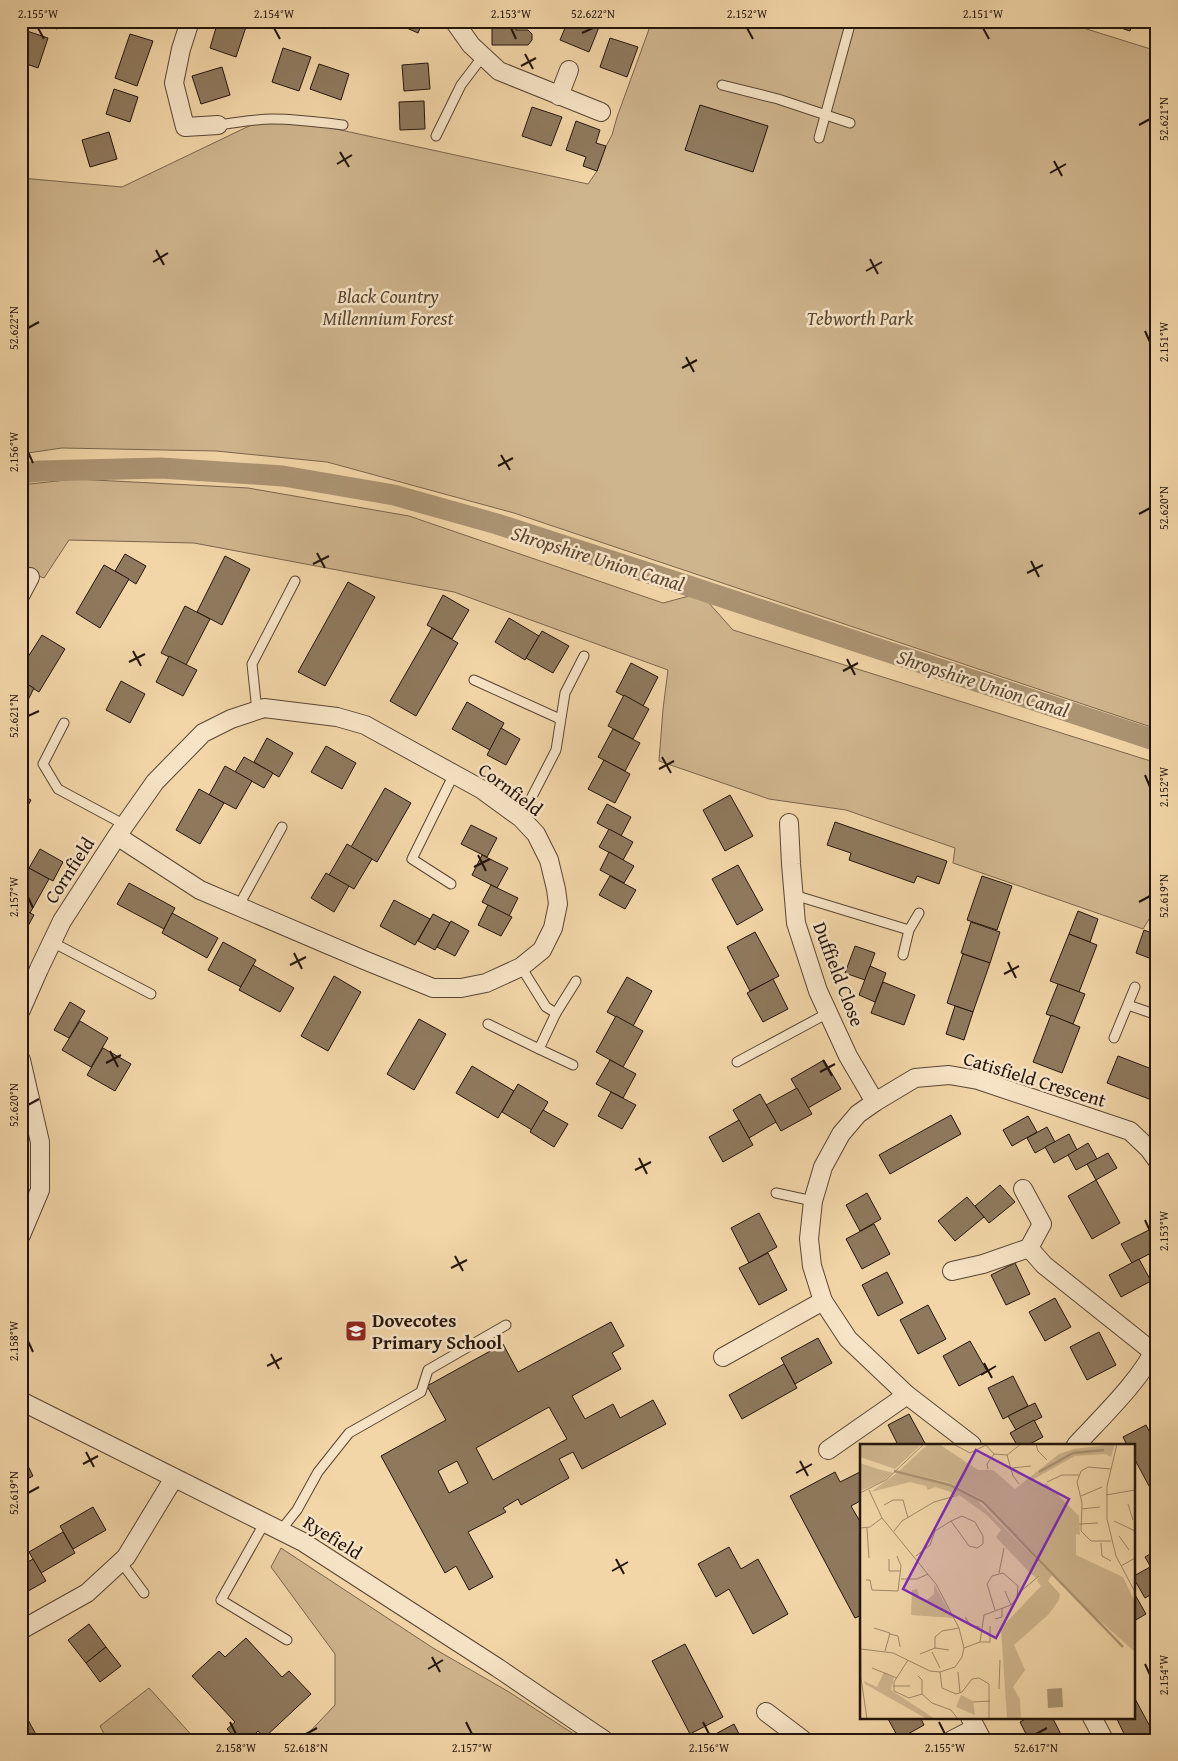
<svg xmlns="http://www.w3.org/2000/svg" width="1178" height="1761" font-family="'Gentium Book Plus',serif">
  <rect width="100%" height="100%" fill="#f2d6a8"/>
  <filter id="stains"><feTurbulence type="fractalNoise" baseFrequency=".004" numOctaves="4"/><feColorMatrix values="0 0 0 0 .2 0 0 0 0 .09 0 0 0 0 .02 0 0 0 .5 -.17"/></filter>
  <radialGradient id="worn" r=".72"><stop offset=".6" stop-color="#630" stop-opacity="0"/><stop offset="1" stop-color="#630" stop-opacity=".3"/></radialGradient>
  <g fill="#cfb58d" stroke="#7a654c">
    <polygon points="652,21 1061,21 1157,51 1157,729 514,513 327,462 216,451 62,448 21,454 21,178 122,187 272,115 588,184 597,171 606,146 612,135 617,117"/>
    <polygon points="75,479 248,488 409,516 663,603 689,596 708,602 733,630 1157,763 1157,917 1151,916 1143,929 953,863 955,848 846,810 769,799 659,761 663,709 668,670 454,592 194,543 69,540 44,578 21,569 21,485"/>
    <polygon points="281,1548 433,1648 509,1692 583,1740 302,1740 335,1705 335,1654 271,1567"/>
    <polygon points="149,1688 196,1740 107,1740 100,1726"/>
  </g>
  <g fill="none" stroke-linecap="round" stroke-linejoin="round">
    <polyline stroke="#ac9473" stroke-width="21" points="21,473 41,471 161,468 283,476 394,495 497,524 692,587 1157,741"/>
  </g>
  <g fill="#8f795d" stroke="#24150b" fill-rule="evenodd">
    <polygon points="34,21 60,21 57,29"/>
    <polygon points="218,21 248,21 236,57 210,48"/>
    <polygon points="391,21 423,21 418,33"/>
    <polygon points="492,21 516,21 516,30 528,30 532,34 532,40 528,45 492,45"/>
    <polygon points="568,21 601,22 589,52 560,40"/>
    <polygon points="1110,21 1133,21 1130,31 1109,24"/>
    <polygon points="24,30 48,38 38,68 21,62 21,39"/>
    <polygon points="130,34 153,41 137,86 115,78"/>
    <polygon points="610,38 638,47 627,77 600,67"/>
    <polygon points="283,48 311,57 299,91 272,82"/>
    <polygon points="428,63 430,89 404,91 402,65"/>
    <polygon points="319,64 349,74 341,100 310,89"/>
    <polygon points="222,67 230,95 201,104 192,76"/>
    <polygon points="114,89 138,97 130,122 106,114"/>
    <polygon points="424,101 425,129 400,130 399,102"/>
    <polygon points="700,105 768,126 753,172 685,150"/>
    <polygon points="532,107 562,117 551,146 522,136"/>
    <polygon points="576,121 600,130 596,143 606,146 597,171 583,166 586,157 566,150"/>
    <polygon points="109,132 117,159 90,167 82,140"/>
    <polygon points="125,554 146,566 136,584 115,571"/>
    <polygon points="225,556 250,569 222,625 197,612"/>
    <polygon points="104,565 129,579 100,628 76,613"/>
    <polygon points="348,582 375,597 325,686 298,672"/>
    <polygon points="443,595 469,610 452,639 427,625"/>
    <polygon points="185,606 210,619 186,665 161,653"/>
    <polygon points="509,618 539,636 525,660 495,642"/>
    <polygon points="432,628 458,643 416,716 390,701"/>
    <polygon points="542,631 569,646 553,673 526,658"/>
    <polygon points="42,635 65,649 39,692 21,681 21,668"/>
    <polygon points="169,656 197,670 183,696 156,682"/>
    <polygon points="631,663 658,677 643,706 616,692"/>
    <polygon points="21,681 34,688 26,704 21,701"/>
    <polygon points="121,681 145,694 130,723 106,710"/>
    <polygon points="624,695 649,709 633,739 608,726"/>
    <polygon points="467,702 504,723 490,750 452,729"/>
    <polygon points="501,728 520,739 506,765 487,755"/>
    <polygon points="613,729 640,743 625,771 598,757"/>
    <polygon points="267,738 293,753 279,777 254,762"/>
    <polygon points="326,746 356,763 342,789 311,772"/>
    <polygon points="244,757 273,773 264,788 235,772"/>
    <polygon points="604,760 630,774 615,803 588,789"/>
    <polygon points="225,766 252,781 236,809 209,795"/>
    <polygon points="385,788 411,803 377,862 351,847"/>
    <polygon points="199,789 224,803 200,844 176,830"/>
    <polygon points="21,794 31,800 21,818"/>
    <polygon points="730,795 753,836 725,851 703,810"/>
    <polygon points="607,804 631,817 621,836 597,823"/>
    <polygon points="835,822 947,861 939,884 917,876 914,883 849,860 851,853 827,845"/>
    <polygon points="471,825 497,838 487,857 461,844"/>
    <polygon points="609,829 633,842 623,860 599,847"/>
    <polygon points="347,844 372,859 354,889 329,875"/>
    <polygon points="40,849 63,862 53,881 29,868"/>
    <polygon points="609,852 634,866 624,883 600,870"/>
    <polygon points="482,855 508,868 497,888 472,875"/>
    <polygon points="738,865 763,910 737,925 712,879"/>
    <polygon points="25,866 49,879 30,913 21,908 21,872"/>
    <polygon points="326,873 349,886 334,912 311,898"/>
    <polygon points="610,876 636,890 625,909 599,895"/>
    <polygon points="982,876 1012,886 997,930 967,920"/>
    <polygon points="129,883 175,908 164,929 117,904"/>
    <polygon points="491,885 518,898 509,916 482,902"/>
    <polygon points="394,900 430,919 415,945 380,926"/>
    <polygon points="488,905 512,917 501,936 478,925"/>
    <polygon points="21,908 34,915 21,939"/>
    <polygon points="1078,911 1098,919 1090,942 1069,934"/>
    <polygon points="172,913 218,938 207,958 162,933"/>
    <polygon points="433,914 450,923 435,950 418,941"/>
    <polygon points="451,921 469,931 455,956 437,947"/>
    <polygon points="971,922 1000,932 990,963 961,953"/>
    <polygon points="1144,930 1157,935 1157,961 1136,953"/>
    <polygon points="755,932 779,976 750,991 727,947"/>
    <polygon points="1069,934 1097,945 1079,992 1050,981"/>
    <polygon points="223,942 256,960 241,987 208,970"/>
    <polygon points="855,946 875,953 865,980 845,973"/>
    <polygon points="963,954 990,963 973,1012 947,1003"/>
    <polygon points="253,965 294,988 280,1012 239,990"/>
    <polygon points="870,966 886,973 875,1002 859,995"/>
    <polygon points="334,976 361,992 328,1051 301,1036"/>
    <polygon points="627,977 652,991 633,1026 607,1012"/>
    <polygon points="773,979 788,1009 763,1022 747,993"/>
    <polygon points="883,982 915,995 904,1025 871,1013"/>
    <polygon points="1058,984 1085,994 1073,1024 1046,1014"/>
    <polygon points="70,1002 85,1011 69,1038 54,1030"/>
    <polygon points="955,1006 973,1012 964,1040 946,1034"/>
    <polygon points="1051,1015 1080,1027 1062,1073 1033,1062"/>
    <polygon points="616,1016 643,1031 623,1067 596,1052"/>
    <polygon points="419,1019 446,1034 414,1090 387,1074"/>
    <polygon points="80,1021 108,1038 91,1067 62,1050"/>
    <polygon points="103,1048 131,1064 115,1091 87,1075"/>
    <polygon points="1118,1056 1157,1071 1157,1102 1107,1083"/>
    <polygon points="610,1060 636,1074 623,1098 596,1084"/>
    <polygon points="824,1060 841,1089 808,1108 791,1079"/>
    <polygon points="472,1066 514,1091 498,1118 456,1093"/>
    <polygon points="518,1084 548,1102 532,1130 502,1112"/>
    <polygon points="797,1088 812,1114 781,1131 766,1105"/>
    <polygon points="611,1092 636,1105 622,1129 598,1116"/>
    <polygon points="760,1094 776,1122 749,1138 733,1110"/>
    <polygon points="543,1110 568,1124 554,1147 530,1132"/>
    <polygon points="951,1115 961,1134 890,1174 879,1155"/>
    <polygon points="1028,1116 1037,1132 1012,1146 1003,1130"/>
    <polygon points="739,1120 753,1145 723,1162 709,1137"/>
    <polygon points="1047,1127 1055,1142 1035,1153 1027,1138"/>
    <polygon points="1069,1134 1077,1150 1054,1163 1045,1147"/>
    <polygon points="1088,1143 1097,1159 1076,1170 1068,1155"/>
    <polygon points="1108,1153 1117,1168 1096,1180 1087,1164"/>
    <polygon points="1096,1180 1120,1223 1092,1239 1068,1196"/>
    <polygon points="1000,1185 1015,1202 989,1223 975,1206"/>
    <polygon points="867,1193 881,1219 860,1231 846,1205"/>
    <polygon points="967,1197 984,1217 955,1241 938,1221"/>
    <polygon points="759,1213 777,1247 749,1263 731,1228"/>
    <polygon points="874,1224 890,1254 862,1269 846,1239"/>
    <polygon points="1151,1229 1157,1239 1157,1250 1132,1263 1121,1244"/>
    <polygon points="768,1253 787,1290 759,1305 739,1268"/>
    <polygon points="1139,1259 1151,1281 1121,1297 1109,1275"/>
    <polygon points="1015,1263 1030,1294 1006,1305 991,1275"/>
    <polygon points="887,1272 903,1303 878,1316 862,1285"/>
    <polygon points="1055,1298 1071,1327 1045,1341 1029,1312"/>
    <polygon points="928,1305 946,1339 918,1354 900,1320"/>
    <path d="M611 1322 624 1346 612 1353 621 1369 572 1396 585 1419 613 1404 620 1418 653 1400 666 1424 582 1469 573 1452 559 1459 569 1478 521 1505 518 1499 503 1508 506 1512 468 1532 493 1577 469 1590 456 1566 445 1573 381 1456 446 1420 427 1386 503 1344 518 1372ZM549 1407 567 1439 493 1480 476 1448ZM457 1461 468 1483 449 1493 438 1471Z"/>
    <polygon points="1099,1332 1116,1365 1087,1380 1070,1347"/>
    <polygon points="818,1338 832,1363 795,1384 781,1358"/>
    <polygon points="970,1341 987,1371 959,1386 943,1356"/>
    <polygon points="784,1364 797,1388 742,1419 729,1395"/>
    <polygon points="1013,1376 1028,1406 1003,1419 988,1388"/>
    <polygon points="1035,1403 1042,1417 1016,1430 1008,1416"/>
    <polygon points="909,1414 926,1445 898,1445 888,1425"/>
    <polygon points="1034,1420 1043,1437 1028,1445 1017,1445 1010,1433"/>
    <polygon points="1146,1425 1157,1446 1157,1482 1149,1486 1134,1458 1134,1445 1127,1445 1123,1437"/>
    <polygon points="24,1458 33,1476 21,1482 21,1459"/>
    <polygon points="862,1471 862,1500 851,1506 862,1525 862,1615 855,1618 790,1496 835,1472 840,1482"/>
    <polygon points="93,1507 106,1530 73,1549 60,1526"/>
    <polygon points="63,1532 75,1553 41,1573 29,1552"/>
    <polygon points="729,1547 741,1569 758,1559 788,1614 753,1634 729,1589 716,1597 698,1564"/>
    <polygon points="1157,1550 1157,1578 1145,1557"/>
    <polygon points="33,1559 46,1581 21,1595 21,1566"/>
    <polygon points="1150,1567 1157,1578 1157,1591 1145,1598 1134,1579 1134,1576"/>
    <polygon points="1134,1593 1146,1614 1134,1621"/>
    <polygon points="89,1624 106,1647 86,1663 68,1640"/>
    <polygon points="246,1638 282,1677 289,1671 311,1694 264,1738 258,1731 249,1740 237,1740 227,1729 235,1722 192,1676 219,1651 225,1657"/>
    <polygon points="685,1644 723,1717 690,1734 652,1661"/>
    <polygon points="106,1647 121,1666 100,1682 86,1663"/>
    <polygon points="1134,1697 1153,1732 1138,1740 1127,1740 1116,1717 1134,1717"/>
    <polygon points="21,1707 39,1740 21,1740"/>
    <polygon points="887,1717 920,1717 924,1725 899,1739"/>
    <polygon points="1029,1717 1052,1717 1064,1740 1029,1740 1020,1722"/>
    <polygon points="734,1724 742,1740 711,1740 710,1737"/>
  </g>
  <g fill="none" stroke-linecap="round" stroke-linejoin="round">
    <g stroke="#584532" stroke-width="11">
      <g id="lane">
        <polyline points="722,85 778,99 850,123"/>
        <path d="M218 125C236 123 254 119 272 119 296 119 319 122 343 125"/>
        <polyline points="436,136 461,85 483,56"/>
        <polyline points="819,138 851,21"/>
        <polyline points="474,680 560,719"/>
        <polyline points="257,711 252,664 295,581"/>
        <polyline points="64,723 43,764 58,789 125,825"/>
        <polyline points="521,818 556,750 565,693 584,656"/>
        <polyline points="451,884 412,859 454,774"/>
        <polyline points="794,895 909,930"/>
        <polyline points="238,907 282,827"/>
        <polyline points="52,942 151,994"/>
        <polyline points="903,955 909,930 919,913"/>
        <polyline points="521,967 546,1007 556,1013 576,981"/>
        <polyline points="1128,1005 1157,1015"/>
        <polyline points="488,1024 539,1049 556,1013"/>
        <polyline points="1114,1038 1135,987"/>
        <polyline points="539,1049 573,1065"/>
        <polyline points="737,1062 828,1013"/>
        <polyline points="776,1193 813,1201"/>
        <polyline points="265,1522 221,1600 287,1640"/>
        <polyline points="281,1530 297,1510 318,1472 349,1433 421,1392 428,1370 506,1325"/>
        <polyline points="121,1562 144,1593"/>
      </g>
    </g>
    <g stroke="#584532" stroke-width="20">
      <g id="street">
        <polyline points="190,21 181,49 174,83 185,127 218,125"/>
        <polyline points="454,21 471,45 499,71 601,112"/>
        <polyline points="559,96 569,70"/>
        <polyline points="21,594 30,577"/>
        <polyline points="789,823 791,864 796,923 818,991 848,1056 875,1102"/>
        <polyline points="21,1010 39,969 62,921 117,836 155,782 203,733 231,719 264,708 337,717 365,725 481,789 521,818 536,834 549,860 556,889 558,904 553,928 542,950 521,967 486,983 461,988 433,988 364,960 200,890 117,836"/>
        <polyline points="21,1060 40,1142 40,1190 21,1235"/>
        <polyline points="1029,1248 1044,1265 1153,1352"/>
        <polyline points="952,1271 983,1264 1029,1248 1042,1224 1023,1189"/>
        <polyline points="723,1357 823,1301"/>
        <polyline points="21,1401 303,1542 498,1668 604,1740"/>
        <polyline points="972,1445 907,1395 848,1339 823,1301 812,1266 809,1239 813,1201 823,1167 841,1134 858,1114 875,1102 915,1078 949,1075 978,1080 1130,1131 1149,1149 1157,1160"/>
        <path d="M1076 1445C1102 1417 1142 1379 1157 1345"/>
        <polyline points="828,1450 907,1395"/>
        <polyline points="21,1630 87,1593 126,1557 174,1478"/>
        <polyline points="766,1712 803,1740"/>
        <polyline points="970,1717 982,1740"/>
        <polyline points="1092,1717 1104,1740"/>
        <polyline points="952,1740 975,1728"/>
      </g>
    </g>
    <use href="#lane" stroke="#f7e4c6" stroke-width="9"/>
    <use href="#street" stroke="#f7e4c6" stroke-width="18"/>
  </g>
  <path fill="none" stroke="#24150b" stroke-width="2" d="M38 28 44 39M274 28 280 39M511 28 516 39M747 28 753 39M983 28 989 39M582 33 593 28M525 54 533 69M521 66 536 58M1139 125 1150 119M340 152 349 167M1054 161 1062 176M337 164 352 155M1050 173 1066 164M156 250 164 265M870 259 878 274M153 262 168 253M866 271 882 262M28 328 39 322M1145 331 1150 342M686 357 694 372M682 368 697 360M28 452 33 463M501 455 510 470M498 466 513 458M1139 514 1150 508M317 553 325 568M1031 561 1039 577M313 564 329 556M1027 573 1043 565M133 651 141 666M847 659 855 675M129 662 145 654M843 671 858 663M28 716 39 711M662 757 671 773M659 769 674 761M1145 775 1150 787M478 855 486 871M474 867 490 859M28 897 33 908M1139 902 1150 896M294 953 302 969M1008 962 1016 978M290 965 306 957M1004 974 1019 966M110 1051 118 1067M823 1060 832 1076M106 1063 121 1055M820 1072 835 1064M28 1105 39 1099M639 1158 647 1174M635 1170 651 1162M1145 1220 1150 1231M455 1256 463 1271M451 1268 467 1260M28 1341 33 1352M271 1354 279 1369M984 1363 992 1378M267 1366 282 1358M981 1375 996 1366M86 1452 94 1467M800 1461 808 1476M83 1464 98 1456M796 1473 812 1464M28 1493 39 1487M616 1559 624 1574M612 1571 628 1562M432 1657 440 1672M1145 1664 1150 1675M428 1669 443 1660M230 1722 236 1734M466 1722 472 1734M703 1722 709 1734M939 1722 945 1734M306 1734 317 1728M1036 1734 1047 1728"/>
  <defs>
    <g id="school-square" transform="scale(1.125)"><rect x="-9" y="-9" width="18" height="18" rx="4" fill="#8f2418" stroke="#f7e4c6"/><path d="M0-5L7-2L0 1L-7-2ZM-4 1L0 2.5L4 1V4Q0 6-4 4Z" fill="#fff"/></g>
  </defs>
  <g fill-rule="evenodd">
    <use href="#school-square" x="356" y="1331"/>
  </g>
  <g text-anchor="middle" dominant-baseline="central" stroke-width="5" stroke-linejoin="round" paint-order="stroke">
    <g font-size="19" font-style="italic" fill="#574532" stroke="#f7e4c6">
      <text x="388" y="296">Black Country<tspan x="388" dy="22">Millennium Forest</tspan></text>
      <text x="860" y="318">Tebworth Park</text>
    </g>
    <g font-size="19" fill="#24150b" stroke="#f7e4c6">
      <text transform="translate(511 789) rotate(37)">Cornfield</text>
      <text transform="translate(69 870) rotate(-57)">Cornfield</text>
      <text transform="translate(839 974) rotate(69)">Duffield Close</text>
      <text transform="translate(1035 1079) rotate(17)">Catisfield Crescent</text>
      <text transform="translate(333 1537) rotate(32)">Ryefield</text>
    </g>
    <g font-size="19" font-weight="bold" fill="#24150b" stroke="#f7e4c6" text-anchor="start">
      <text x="372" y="1320">Dovecotes<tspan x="372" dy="22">Primary School</tspan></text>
    </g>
    <g font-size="20" font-style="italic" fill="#5a4835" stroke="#f7e4c6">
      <text transform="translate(598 558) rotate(17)">Shropshire Union Canal</text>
      <text transform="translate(983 683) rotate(18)">Shropshire Union Canal</text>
    </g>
  </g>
  <g transform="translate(860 1444)">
    <rect width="275" height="275" fill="#f2d6a8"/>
    <path d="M0 0H62L35 25 0 13ZM68 0H79L118 26H133L155 45 199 10 214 5 255 0 251 13 246 10 215 12 174 35 182 42 186 39 219 72 220 91 216 90V111L263 133 275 158V208L230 168 123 56 90 39 39 27ZM0 19 18 25 33 29 22 38 0 47ZM37 29 91 42 116 55 192 131 188 137 200 150 199 156 189 170 154 201 165 226 153 243 160 255 161 275H147L141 184 181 142 177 137 180 131 176 134 168 127 136 93 141 86 127 71 99 51 96 53 91 48 75 43 68 46 66 42 50 38 11 48ZM74 140 89 167 93 174 51 171 52 146 57 145 60 155 67 156 74 150ZM24 228 34 234 31 246 75 275H67L5 240 4 237 17 243ZM101 251 113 257 115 271 96 263Z" fill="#cfb58d"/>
    <path d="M202 244 203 263 188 264 187 245Z" fill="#ac9473"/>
    <path fill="none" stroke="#ac9473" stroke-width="2.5" d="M34 27 90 41 123 58 263 203M179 28 213 9 244 6"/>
    <path fill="none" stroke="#a08969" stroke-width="1" d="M93 0 110 9 126 1M125 0 134 10 147 11 161 0M176 0 178 7 187 16M257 0 247 42V75L256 112 275 148M147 11 153 32 159 40M152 24 171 22M128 25 127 20 134 10M187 38 202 31H219M0 49 26 36 64 0M246 51 275 46M221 52 242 43M268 60 273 76M24 61 33 56H43L48 74M222 65 240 63M254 77 275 87M219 80 238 79M0 84 10 83 22 74M7 84 9 114M34 87 42 77 74 58 95 52M259 92 269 106M251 97H231L221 87 222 59 217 38 221 27 228 23 251 25M241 99 242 112 251 117M56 112 70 101 75 87 91 77 102 72 115 78 123 92V100L117 104 109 102 91 77M29 115V127H40M261 122 275 114M139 129 144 104M41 135H57L68 130M6 136H10L12 146 38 147 41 122 37 112M0 137 1 234 7 275M145 147 151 161M160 148 179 132M105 173 111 182 120 183M135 175 142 173V164M14 184 30 189 25 207M30 190 38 192 40 203M120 198H130V182M104 204 120 198 124 171 151 161 157 154 158 142 143 129 132 132 127 140 135 166M1 205 33 209 70 227 80 228 95 223 102 213 104 204 99 184 76 140 22 74 9 46M89 206 75 204V193L82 187 99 184M72 208 80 224M60 210 75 204M48 216 34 238V247L49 254 62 250 72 259 91 266 98 275M12 224 37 234M80 228 82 244 96 250 102 248 112 235 119 234 129 240V275M98 228 100 249M58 232 62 236V250M33 242H50M139 245 140 216M113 258 130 257"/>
    <path fill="#7b2cbf" fill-opacity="0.15" stroke="#7b2cbf" stroke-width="2.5" d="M116 6 209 55 136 194 43 145Z"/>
    <rect width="275" height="275" fill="none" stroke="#24150b" stroke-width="2.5"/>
  </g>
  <rect width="1178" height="1761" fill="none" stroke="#f2d6a8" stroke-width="55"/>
  <rect x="28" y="28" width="1122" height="1706" fill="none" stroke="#24150b" stroke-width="2"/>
  <g font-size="12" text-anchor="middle" fill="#24150b">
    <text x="38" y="18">2.155°W</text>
    <text x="274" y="18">2.154°W</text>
    <text x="511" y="18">2.153°W</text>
    <text x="593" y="18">52.622°N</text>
    <text x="747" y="18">2.152°W</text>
    <text x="983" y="18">2.151°W</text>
    <text transform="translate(1164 119) rotate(-90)" y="4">52.621°N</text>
    <text transform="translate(14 328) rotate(-90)" y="4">52.622°N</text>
    <text transform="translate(1164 342) rotate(-90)" y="4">2.151°W</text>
    <text transform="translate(14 452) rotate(-90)" y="4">2.156°W</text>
    <text transform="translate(1164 508) rotate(-90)" y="4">52.620°N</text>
    <text transform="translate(14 716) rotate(-90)" y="4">52.621°N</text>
    <text transform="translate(1164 787) rotate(-90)" y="4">2.152°W</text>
    <text transform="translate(1164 896) rotate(-90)" y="4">52.619°N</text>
    <text transform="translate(14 897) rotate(-90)" y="4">2.157°W</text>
    <text transform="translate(14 1105) rotate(-90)" y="4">52.620°N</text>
    <text transform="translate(1164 1231) rotate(-90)" y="4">2.153°W</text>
    <text transform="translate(14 1341) rotate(-90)" y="4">2.158°W</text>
    <text transform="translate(14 1493) rotate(-90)" y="4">52.619°N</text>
    <text transform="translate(1164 1675) rotate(-90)" y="4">2.154°W</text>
    <text x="236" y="1752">2.158°W</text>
    <text x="306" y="1752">52.618°N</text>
    <text x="472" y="1752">2.157°W</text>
    <text x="709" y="1752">2.156°W</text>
    <text x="945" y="1752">2.155°W</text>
    <text x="1036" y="1752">52.617°N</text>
  </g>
  <rect width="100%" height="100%" filter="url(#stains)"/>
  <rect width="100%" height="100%" fill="url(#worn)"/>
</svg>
